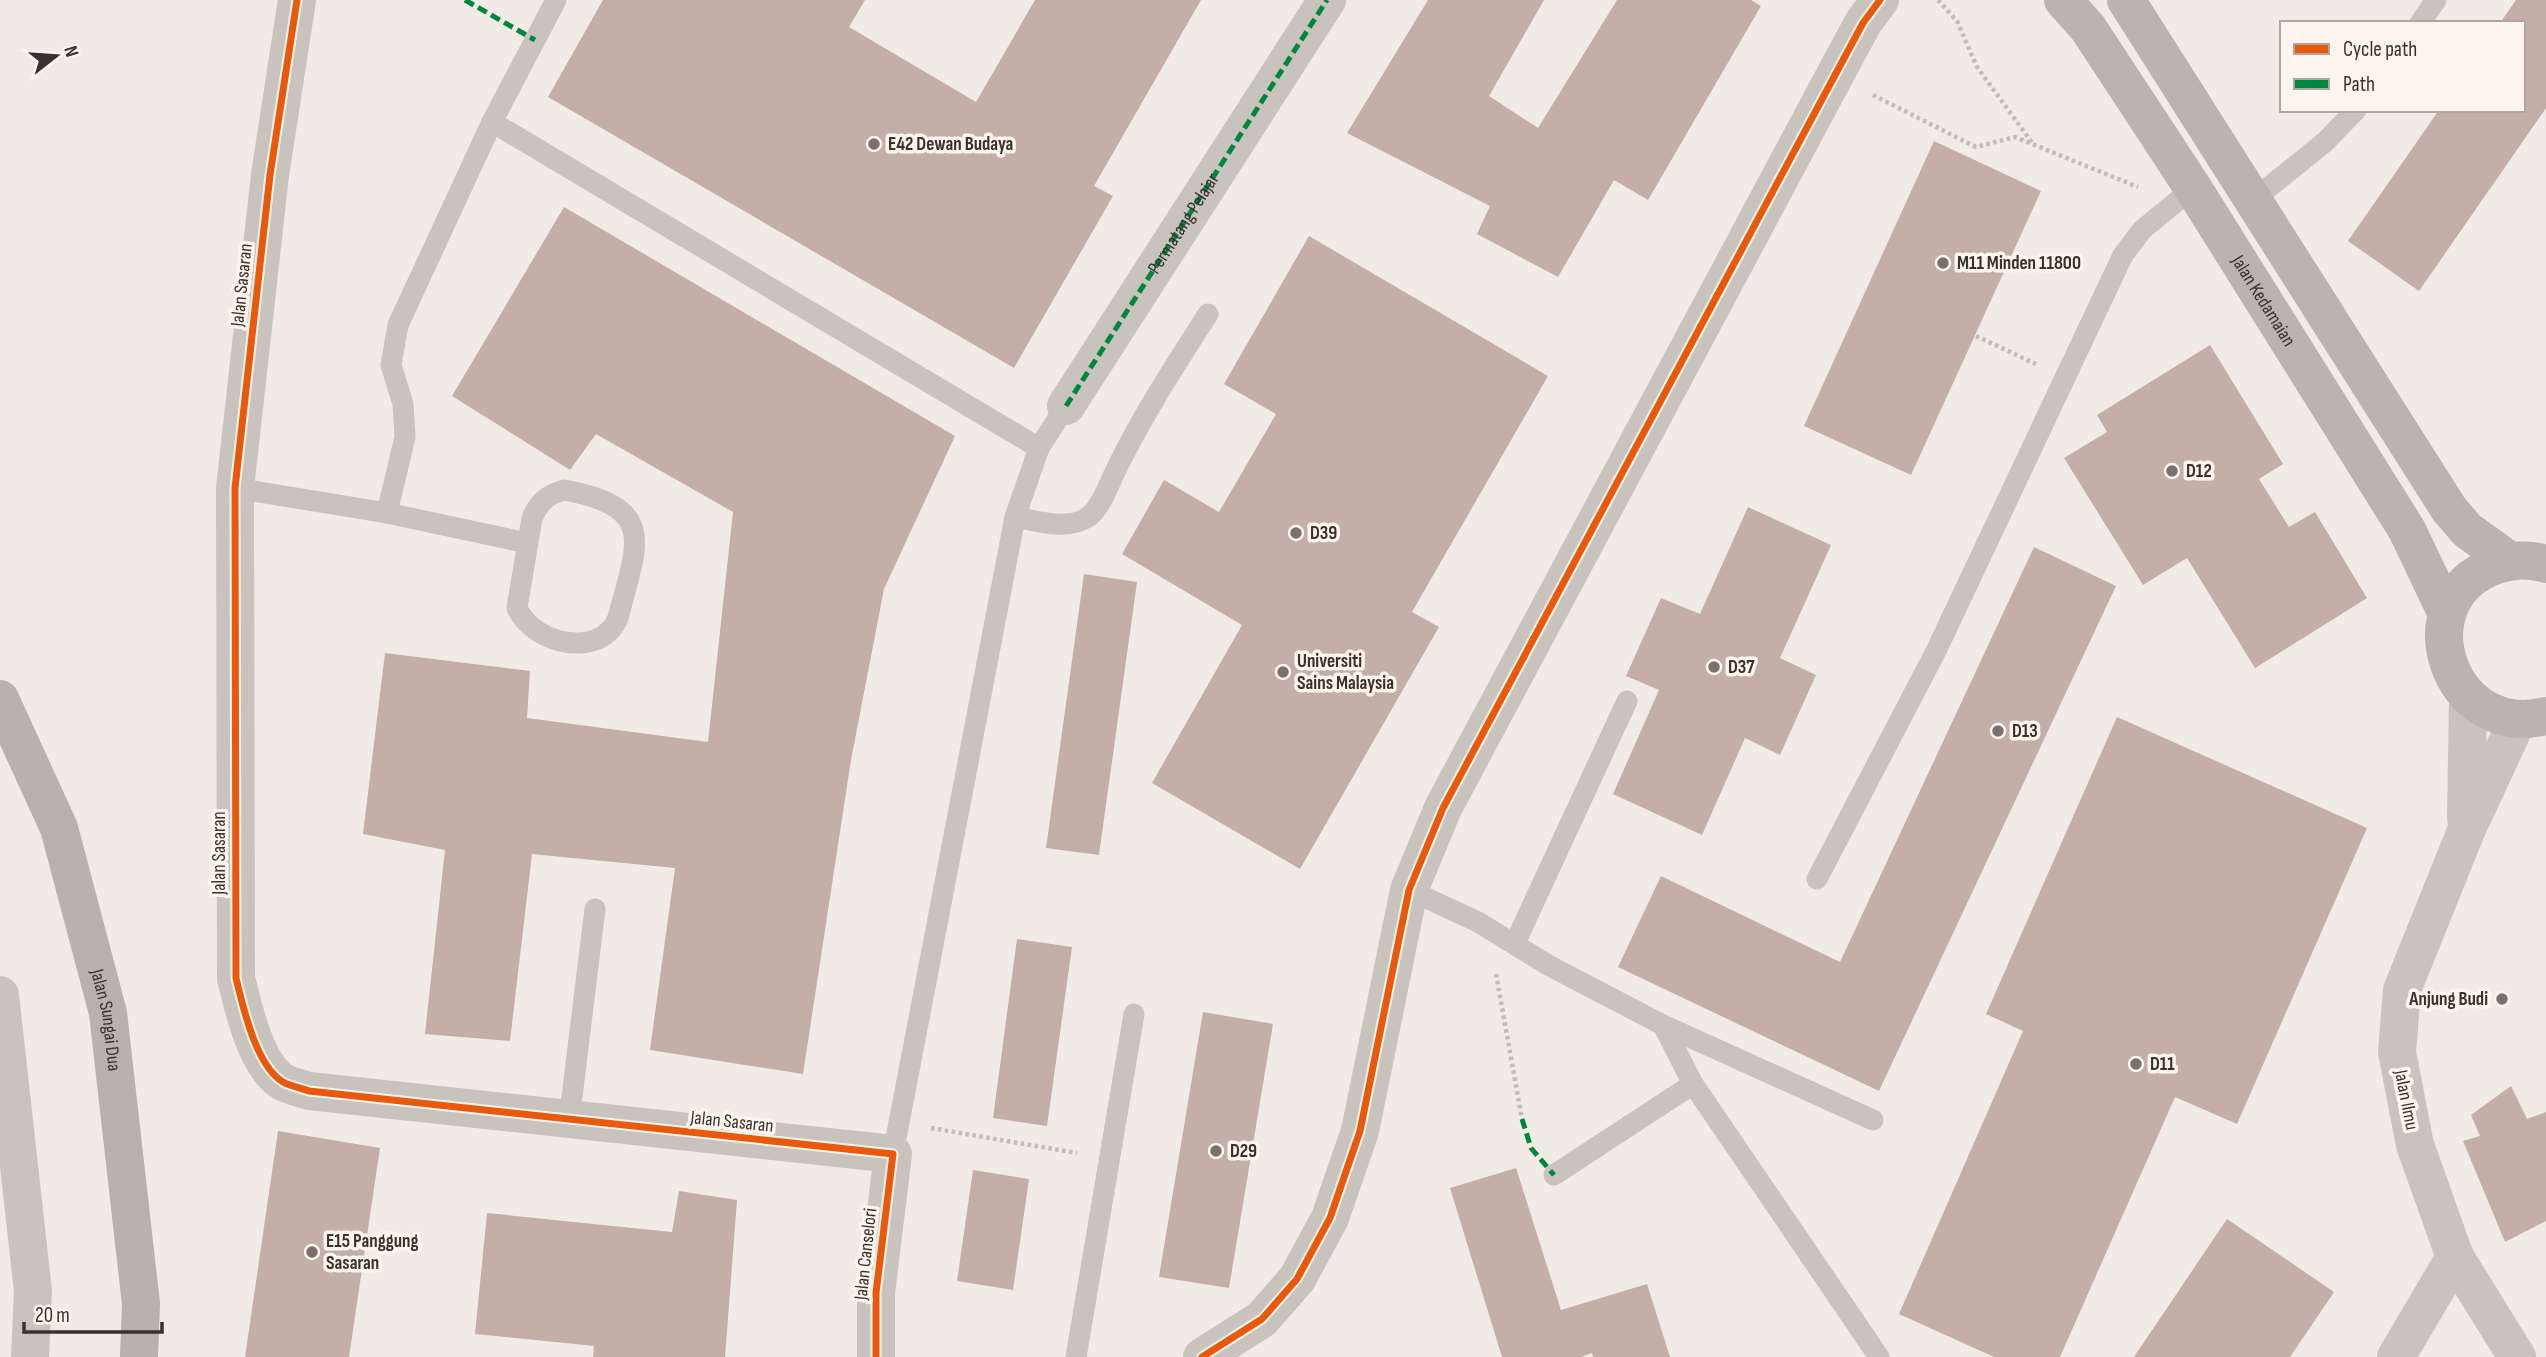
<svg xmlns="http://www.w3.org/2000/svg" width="2546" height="1357" font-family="'Sofia Sans Condensed',sans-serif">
  <rect width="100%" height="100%" fill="#f0ebe5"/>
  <g fill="#c3afa7">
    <polygon points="603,0 865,0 849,27 976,102 1035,0 1201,0 1094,186 1113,196 1014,368 548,97"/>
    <polygon points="1428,0 1544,0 1489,96 1538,128 1617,0 1751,0 1761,6 1648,200 1614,180 1558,277 1477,234 1490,206 1347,133"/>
    <polygon points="2516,0 2546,0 2546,108 2419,291 2348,241 2439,110 2523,110 2523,23 2500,23"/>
    <polygon points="1934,141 2041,191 1911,475 1804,426"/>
    <polygon points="564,207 955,436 884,589 851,760 803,1074 650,1050 675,868 532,854 510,1041 425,1034 445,850 363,834 385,653 530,671 527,718 708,742 733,512 596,434 570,470 452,396"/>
    <polygon points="1309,236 1548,376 1412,612 1439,627 1300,869 1152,783 1242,625 1122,554 1164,480 1219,512 1276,414 1224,384"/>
    <polygon points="2210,345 2283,464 2259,479 2289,527 2315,512 2367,598 2255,668 2187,558 2143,585 2064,458 2107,432 2097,415"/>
    <polygon points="1748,507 1831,545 1780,658 1816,675 1780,755 1745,738 1702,835 1613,794 1659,690 1626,676 1661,598 1700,614"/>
    <polygon points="2034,547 2116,586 1879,1091 1618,967 1661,876 1840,962"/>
    <polygon points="1084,574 1137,582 1099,855 1046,848"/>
    <polygon points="2117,717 2367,828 2237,1124 2175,1097 2060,1357 1994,1357 1899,1314 2023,1031 1986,1014"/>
    <polygon points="1017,939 1072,947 1047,1126 993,1118"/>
    <polygon points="1203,1012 1273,1024 1229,1288 1159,1277"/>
    <polygon points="2511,1086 2527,1119 2546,1112 2546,1221 2505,1242 2463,1141 2480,1136 2471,1115"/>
    <polygon points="278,1131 380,1148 349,1357 245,1357"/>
    <polygon points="1516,1168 1561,1310 1647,1284 1670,1357 1593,1357 1592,1353 1581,1357 1502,1357 1450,1188"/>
    <polygon points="973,1170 1029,1179 1013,1290 957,1281"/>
    <polygon points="679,1191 737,1200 725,1357 593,1357 594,1346 475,1334 487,1213 672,1232"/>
    <polygon points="2227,1219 2334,1292 2290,1357 2134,1357"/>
  </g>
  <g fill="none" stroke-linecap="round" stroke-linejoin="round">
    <g stroke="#c2bbb6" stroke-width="4.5" stroke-dasharray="3.5 3.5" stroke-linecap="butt">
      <polyline points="1938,0 1957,21 1977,67 2033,144"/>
      <polyline points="1873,95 1976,147 2015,137 2138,187"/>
      <polyline points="1976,336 2036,364"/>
      <polyline points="1496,974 1522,1119"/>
      <polyline points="931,1128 1077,1153"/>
    </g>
    <g stroke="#c9c3be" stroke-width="21">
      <polyline points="2420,23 2436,0"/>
      <polyline points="492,122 556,0"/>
      <polyline points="2253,200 2325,142 2356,110"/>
      <polyline points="1039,448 1066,406"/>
      <polyline points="235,488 387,513 527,543"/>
      <path d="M564 490C660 507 636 546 618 618 600 660 533 644 517 608L532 518C540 501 547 495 564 490Z"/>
      <polyline points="387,513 405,437 403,404 391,365 398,325 492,122 1039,448 1015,517 893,1154"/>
      <path d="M1015 517C1037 521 1068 531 1088 517 1100 509 1107 489 1113 476 1140 419 1174 367 1208 314"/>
      <polyline points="1817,879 1936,651 2123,255 2142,230 2193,188"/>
      <polyline points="1409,890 1478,922 1548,965 1663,1025 1873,1120"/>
      <polyline points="1515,943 1627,701"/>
      <polyline points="1663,1025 1693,1084 1879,1357"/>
      <polyline points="569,1121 595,909"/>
      <polyline points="1554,1175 1693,1084"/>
      <polyline points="1076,1357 1134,1014"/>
    </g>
    <g stroke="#c9c3be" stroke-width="38">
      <path d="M297 0 270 175 235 488 236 978C243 1007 256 1066 283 1082 290 1086 301 1088 309 1091L893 1154 876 1293V1357"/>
      <polyline points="1066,406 1327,0"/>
      <polyline points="2466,818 2468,697"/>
      <polyline points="0,995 33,1291 30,1357"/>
      <polyline points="1202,1357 1262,1319 1297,1279 1330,1218 1360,1131 1409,890 1443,808 1835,75 1863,23 1880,0"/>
      <polyline points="2396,1357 2455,1257"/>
      <polyline points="2517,1357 2455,1257 2415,1145 2397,1052 2402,990 2466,831 2518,719"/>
    </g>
    <g stroke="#bab3ae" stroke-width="38">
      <path id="s1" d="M2063 0 2088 28 2193 188 2407 530 2447 614"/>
      <polyline points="2126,0 2449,509 2467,530 2510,561"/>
      <path d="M2546 564C2527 558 2512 560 2494 566 2402 600 2448 741 2546 716"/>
    </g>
    <path stroke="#b8b1ad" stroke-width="38" id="s2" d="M0 699 59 828 108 1013 141 1304 139 1357"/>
    <g stroke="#00873e" stroke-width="5" stroke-dasharray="10 5" stroke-linecap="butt">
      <polyline points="465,0 535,40"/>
      <path id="s3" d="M1066 406 1327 0"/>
      <polyline points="1522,1119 1531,1148 1554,1175"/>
    </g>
    <g stroke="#fbf5ee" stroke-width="11">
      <g id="cycleway">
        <path d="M297 0 270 175 235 488 236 978C243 1007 256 1066 283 1082 290 1086 301 1088 309 1091L893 1154 876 1293V1357"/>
        <polyline points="1202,1357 1262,1319 1297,1279 1330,1218 1360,1131 1409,890 1443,808 1835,75 1863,23 1880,0"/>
      </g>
    </g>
    <use href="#cycleway" stroke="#e8590c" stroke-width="7"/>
  </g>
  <g fill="#7a716c" stroke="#fbf5ee" stroke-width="2.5">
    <circle cx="874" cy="144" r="7"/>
    <circle cx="1943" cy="263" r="7"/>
    <circle cx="2172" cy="471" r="7"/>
    <circle cx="1296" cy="533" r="7"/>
    <circle cx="1714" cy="667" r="7"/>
    <circle cx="1283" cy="672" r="7"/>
    <circle cx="1998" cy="731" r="7"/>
    <circle cx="2502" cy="999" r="7"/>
    <circle cx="2136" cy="1064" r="7"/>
    <circle cx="1216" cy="1151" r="7"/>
    <circle cx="312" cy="1252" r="7"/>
  </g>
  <g text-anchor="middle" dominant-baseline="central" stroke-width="7" stroke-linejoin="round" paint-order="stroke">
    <g font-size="19" font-weight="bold" fill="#3b302b" stroke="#fbf5ee" text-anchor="start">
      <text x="888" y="144">E42 Dewan Budaya</text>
      <text x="1957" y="263">M11 Minden 11800</text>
      <text x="2186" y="471">D12</text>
      <text x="1310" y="533">D39</text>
      <text x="1297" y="661">Universiti<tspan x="1297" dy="22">Sains Malaysia</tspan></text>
      <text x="1728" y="667">D37</text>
      <text x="2012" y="731">D13</text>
      <text x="2488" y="999" text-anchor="end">Anjung Budi</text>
      <text x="2150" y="1064">D11</text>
      <text x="1230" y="1151">D29</text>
      <text x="326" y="1241">E15 Panggung<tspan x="326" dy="22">Sasaran</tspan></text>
    </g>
    <g font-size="19" fill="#3b302b" stroke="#fbf5ee">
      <text stroke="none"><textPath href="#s3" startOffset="217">Permatang Pelajar</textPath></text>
      <text transform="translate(242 285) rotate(-84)">Jalan Sasaran</text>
      <text stroke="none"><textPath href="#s1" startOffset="362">Jalan Kedamaian</textPath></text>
      <text transform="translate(219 853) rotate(-90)">Jalan Sasaran</text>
      <text stroke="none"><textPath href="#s2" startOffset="340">Jalan Sungai Dua</textPath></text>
      <text transform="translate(2406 1100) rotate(79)">Jalan Ilmu</text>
      <text transform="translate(732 1122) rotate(6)">Jalan Sasaran</text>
      <text transform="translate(866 1254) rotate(-84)">Jalan Canselori</text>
    </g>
  </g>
  <rect x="2280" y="21" width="245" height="91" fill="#fbf5ee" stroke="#aea6a0" stroke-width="2"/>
  <rect x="2294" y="44" width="35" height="10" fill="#e8590c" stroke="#aea6a0" stroke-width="2"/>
  <text x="2343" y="56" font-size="21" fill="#3b302b">Cycle path</text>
  <rect x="2294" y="79" width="35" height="10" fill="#00873e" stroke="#aea6a0" stroke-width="2"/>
  <text x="2343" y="91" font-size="21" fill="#3b302b">Path</text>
  <g transform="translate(56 56) rotate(73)" stroke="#fbf5ee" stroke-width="5" paint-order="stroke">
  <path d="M0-5L12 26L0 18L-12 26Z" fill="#3b302b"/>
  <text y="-10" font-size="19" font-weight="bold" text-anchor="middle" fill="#3b302b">N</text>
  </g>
  <path d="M24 1322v10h138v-10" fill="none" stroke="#3b302b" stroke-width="3.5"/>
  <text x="35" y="1322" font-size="21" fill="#3b302b" stroke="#fbf5ee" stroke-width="5" paint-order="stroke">20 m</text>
</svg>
